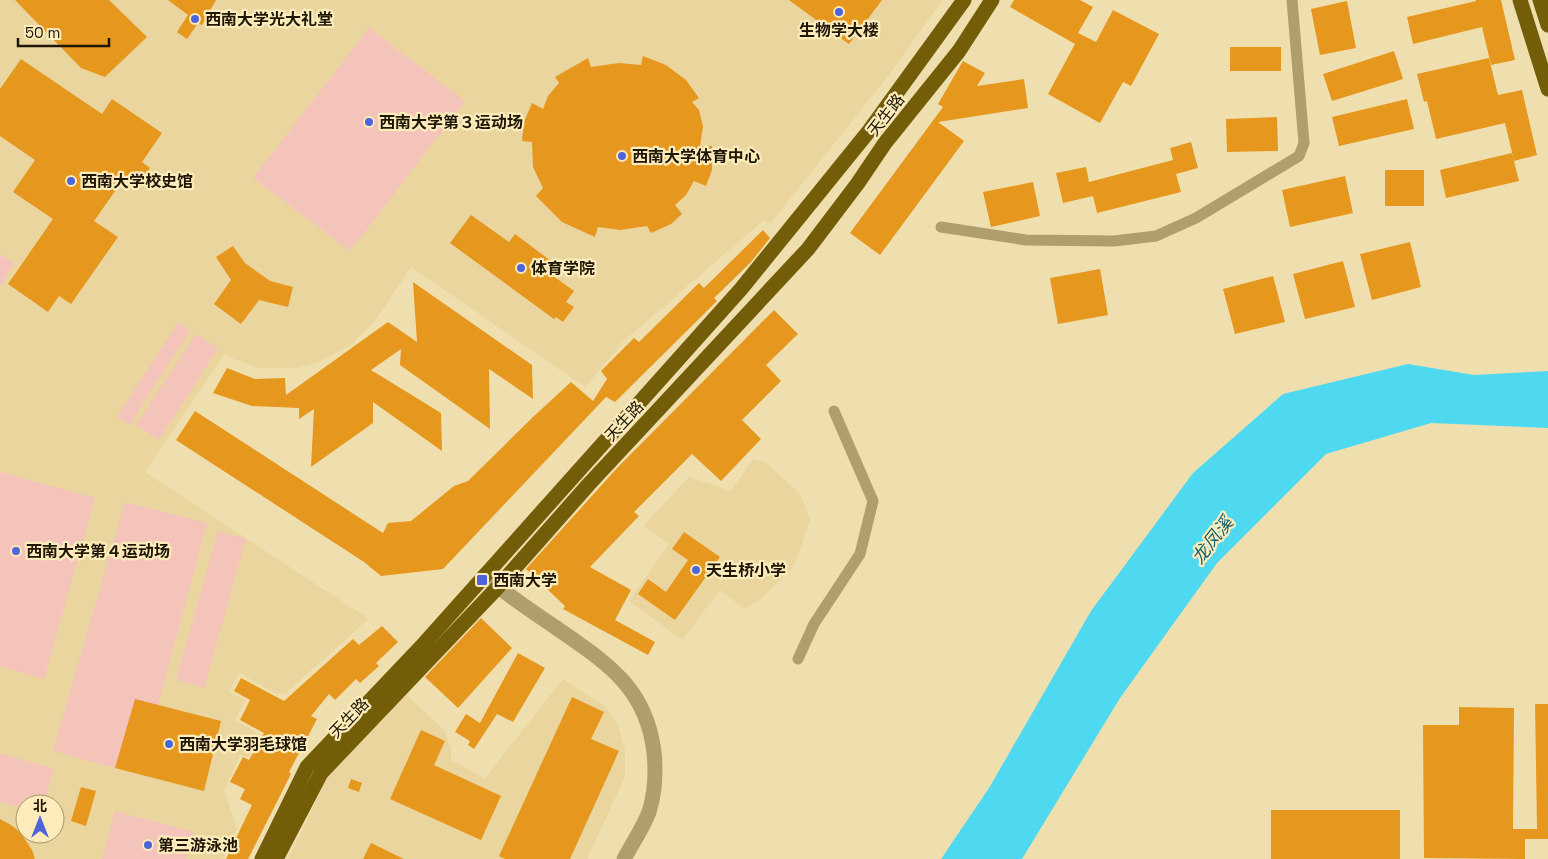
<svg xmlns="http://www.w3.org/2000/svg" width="1548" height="859" font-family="'Space Grotesk','Noto Sans SC',sans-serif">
  <rect width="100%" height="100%" fill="#f0dfae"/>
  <g fill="#e9d59d" fill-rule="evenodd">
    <path d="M0 0H943L888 76 770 224 764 220 625 340 585 387 411 267 378 317 352 344 322 361 298 368H257L224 355 145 472 369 619 286 693H275L239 673 229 692 246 700 235 720 259 734 249 757 240 755 224 790 237 829 231 845 223 859H0ZM25 804H55V834H25Z"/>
    <polygon points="753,459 767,463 801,495 810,520 794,566 759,601 744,609 720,590 682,640 629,601 669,544 643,526 689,477 731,491"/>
    <polygon points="563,679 606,707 617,723 625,750 625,777 587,859 288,859 329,774 404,692 444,730 451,749 451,760 485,778"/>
  </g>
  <g fill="#f4c4bb">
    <polygon points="369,28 465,101 350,251 253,178"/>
    <polygon points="0,254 14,263 0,287"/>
    <polygon points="178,322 190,330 130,425 117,417"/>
    <polygon points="196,334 218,348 159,440 136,425"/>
    <polygon points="0,472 95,498 44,679 0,666"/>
    <polygon points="125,502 207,523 158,705 115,768 53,751"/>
    <polygon points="218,531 246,539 204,688 176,680"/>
    <polygon points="0,753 54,769 44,804 25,804 25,809 0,802"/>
    <polygon points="115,811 194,832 186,859 102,859"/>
  </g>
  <polygon fill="#4ed9f1" points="1408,364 1474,375 1548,371 1548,428 1431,423 1326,454 1217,563 1120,698 1022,859 941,859 989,788 1091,611 1193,473 1283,394"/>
  <g fill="#e5971e">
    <polygon points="15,0 109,0 147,37 105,77 81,68"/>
    <polygon points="168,0 216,0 202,25 198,23 187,39 177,32 188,15"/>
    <polygon points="789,0 882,0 849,44"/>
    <polygon points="1014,0 1080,0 1093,7 1078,33 1096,42 1113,10 1159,34 1131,86 1123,82 1100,123 1048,94 1075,44 1010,7"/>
    <polygon points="1476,0 1501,0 1515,60 1491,65 1482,27 1413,44 1407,17 1476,1"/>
    <polygon points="1347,1 1356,48 1320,55 1311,9"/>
    <rect x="1230" y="47" width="51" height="24"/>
    <polygon points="1394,51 1403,79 1332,101 1323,74"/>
    <polygon points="643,56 666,65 686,80 699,98 692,102 699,110 703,126 700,146 712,146 712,170 706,186 694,181 686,195 675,205 682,214 671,224 651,233 647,226 620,230 598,227 595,237 562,222 536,196 543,188 533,167 532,142 522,141 524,122 532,103 543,109 548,96 559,83 555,77 588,58 591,67 619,63 641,65"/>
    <polygon points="1489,58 1498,95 1522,90 1537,155 1514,161 1505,123 1436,139 1427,101 1424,102 1417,74"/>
    <polygon points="21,59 102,114 112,99 162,133 142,162 150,168 138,186 125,177 94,221 118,237 71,304 59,296 48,312 8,284 53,219 13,192 35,160 0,136 0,89"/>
    <polygon points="963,61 985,73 977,86 1024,79 1028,108 938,122 964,141 880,255 850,233 943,107 938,104"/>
    <polygon points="1407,99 1414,129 1339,146 1332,117"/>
    <polygon points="1277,117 1278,151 1227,152 1226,119"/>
    <polygon points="1191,142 1198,168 1176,174 1181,192 1097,213 1093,196 1063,203 1056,173 1086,167 1089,182 1173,160 1170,148"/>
    <polygon points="1512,153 1519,181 1446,198 1440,170"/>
    <rect x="1385" y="170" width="39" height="36"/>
    <polygon points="1345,176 1353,213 1290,227 1282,190"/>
    <polygon points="1033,182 1040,216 991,227 983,192"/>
    <polygon points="471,215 509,242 515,234 555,264 549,273 574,291 566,302 574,307 563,322 556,317 554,319 450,243"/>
    <polygon points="763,230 770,238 751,262 714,298 717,301 615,402 606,397 443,569 381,576 364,562 176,440 195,411 383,533 388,523 411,521 454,486 468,481 533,417 571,382 593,401 607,379 601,371 634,338 639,342 699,283 704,288"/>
    <polygon points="1410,242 1421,287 1372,300 1360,254"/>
    <polygon points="233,246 245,263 270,281 293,287 288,307 259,300 241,324 214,304 231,280 216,257"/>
    <polygon points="1343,261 1355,307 1305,319 1293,274"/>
    <polygon points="1100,269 1108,315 1058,324 1050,278"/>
    <polygon points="1273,276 1285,322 1235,334 1223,289"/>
    <polygon points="413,282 532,365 533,399 489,369 490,429 400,365 401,349 371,370 441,413 442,451 373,402 373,423 311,467 314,409 299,419 299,408 252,406 213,393 227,368 255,379 285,378 286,395 388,322 417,342"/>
    <polygon points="774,310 798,334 766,365 781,381 742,420 761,439 721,481 692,454 634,512 639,516 590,567 631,590 615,620 655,642 648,655 563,609 565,606 526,569 618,467"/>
    <polygon points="684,532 720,557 675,620 638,594 648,579 666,592 688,560 672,549"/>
    <polygon points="481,618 512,648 458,708 425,677"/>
    <polygon points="382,626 398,642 376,663 379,666 360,683 356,679 335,700 329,694 311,716 317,719 289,772 291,774 248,859 226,859 252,805 240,799 245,789 230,782 243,757 249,760 264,733 240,720 250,700 234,691 241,678 284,701 353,639 359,645"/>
    <polygon points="518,653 545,668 513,722 497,714 474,749 468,745 470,741 455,732 466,714 480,723"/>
    <polygon points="572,697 604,712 591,739 619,751 570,859 505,859 499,856"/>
    <polygon points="135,699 221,721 204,791 115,768"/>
    <polygon points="1535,704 1548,704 1548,839 1525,839 1525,859 1424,858 1423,725 1459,725 1459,707 1514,708 1513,829 1537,829"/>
    <polygon points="421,730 445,741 434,765 501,796 481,840 390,799"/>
    <polygon points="351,779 362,783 359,792 348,788"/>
    <polygon points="81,787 96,791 86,826 71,821"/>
    <rect x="1271" y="810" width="129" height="49"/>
    <polygon points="0,819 11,825 20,832 32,850 35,859 0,859"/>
    <polygon points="371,843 404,859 363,859"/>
  </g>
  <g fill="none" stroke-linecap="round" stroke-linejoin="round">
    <g stroke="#af9e6e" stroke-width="11">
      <polyline points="941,227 1026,240 1114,241 1156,236 1196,218 1299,156 1304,143 1292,0"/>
      <polyline points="798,659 814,624 860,554 873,501 834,411"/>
    </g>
    <path stroke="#af9e6e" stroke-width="15" d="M484 576C507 594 531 611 555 627 605 662 646 686 654 752 656 772 655 793 649 812 643 828 632 844 624 859"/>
    <g stroke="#745d08" stroke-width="15">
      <polyline points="1520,0 1548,89"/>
      <polyline points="1540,0 1548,25"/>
      <polyline points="262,859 307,767 421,647 741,289 869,131 964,0"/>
      <polyline points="276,859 321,773 498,587 589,484 808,249 858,183 885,143 959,51 992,0"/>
    </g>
  </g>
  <g fill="#4e65da" stroke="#fdecbb" stroke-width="2">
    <circle cx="839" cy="12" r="5"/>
    <circle cx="195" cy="19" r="5"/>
    <circle cx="369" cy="122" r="5"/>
    <circle cx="622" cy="156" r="5"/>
    <circle cx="71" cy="181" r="5"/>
    <circle cx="521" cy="268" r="5"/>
    <circle cx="16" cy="551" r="5"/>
    <circle cx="696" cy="570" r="5"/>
    <rect x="476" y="574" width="12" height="12" rx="2.5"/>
    <circle cx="169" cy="744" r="5"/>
    <circle cx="148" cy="845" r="5"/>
  </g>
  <g text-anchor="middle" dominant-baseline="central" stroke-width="4.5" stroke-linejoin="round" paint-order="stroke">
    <g font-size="16" font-weight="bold" fill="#1e1705" stroke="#fdecbb" text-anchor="start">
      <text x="205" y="19">西南大学光大礼堂</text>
      <text x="839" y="30" text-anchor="middle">生物学大楼</text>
      <text x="379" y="122">西南大学第３运动场</text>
      <text x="632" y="156">西南大学体育中心</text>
      <text x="81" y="181">西南大学校史馆</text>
      <text x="531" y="268">体育学院</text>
      <text x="26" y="551">西南大学第４运动场</text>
      <text x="706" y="570">天生桥小学</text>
      <text x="493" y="580">西南大学</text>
      <text x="179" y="744">西南大学羽毛球馆</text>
      <text x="158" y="845">第三游泳池</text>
    </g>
    <g font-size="16" fill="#1e1705" stroke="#fdecbb">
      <text transform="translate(886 115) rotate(-52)">天生路</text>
      <text transform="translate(624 421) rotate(-47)">天生路</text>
      <text transform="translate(349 718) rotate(-46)">天生路</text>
    </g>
    <g font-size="18" font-style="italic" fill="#105f6b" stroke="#fdecbb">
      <text transform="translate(1212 540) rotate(-52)">龙凤溪</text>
    </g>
  </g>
  <g transform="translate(40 819)"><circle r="24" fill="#fdecbb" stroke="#a49772"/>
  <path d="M0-4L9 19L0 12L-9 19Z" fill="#4e65da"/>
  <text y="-8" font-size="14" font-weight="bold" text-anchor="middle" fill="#1e1705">北</text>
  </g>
  <path d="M18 38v8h91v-8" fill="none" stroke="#1e1705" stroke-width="2.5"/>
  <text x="25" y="38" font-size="15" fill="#1e1705" stroke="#fdecbb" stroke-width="4" paint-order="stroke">50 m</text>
</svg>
